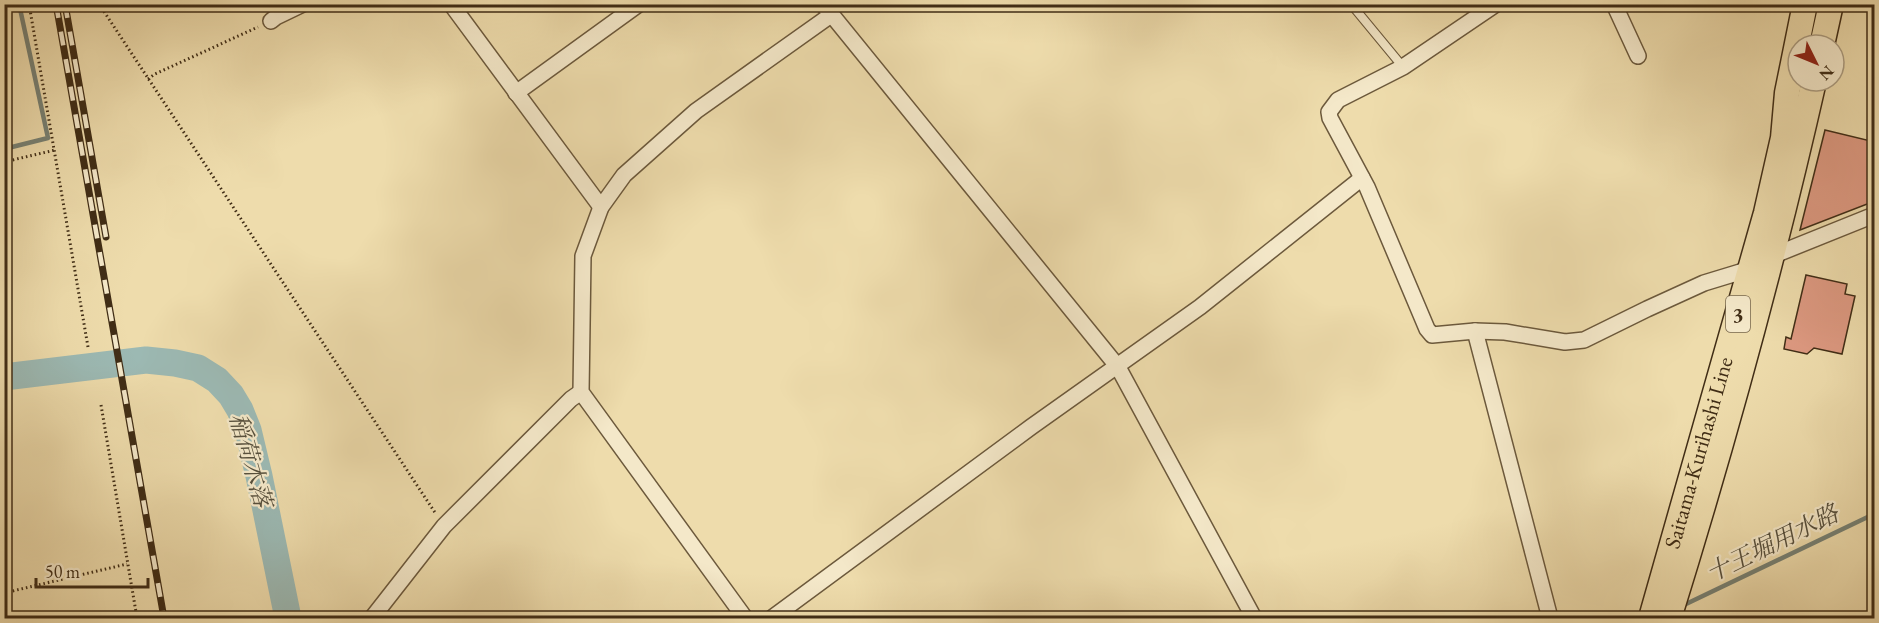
<svg xmlns="http://www.w3.org/2000/svg" width="1879" height="623" font-family="'EB Garamond','Noto Serif JP',serif">
  <rect width="100%" height="100%" fill="#eedcac"/>
  <filter id="stains"><feTurbulence type="fractalNoise" baseFrequency=".00333" numOctaves="4"/><feColorMatrix values="0 0 0 0 .2 0 0 0 0 .09 0 0 0 0 .02 0 0 0 .5 -.17"/></filter>
  <radialGradient id="worn" r=".72"><stop offset=".6" stop-color="#630" stop-opacity="0"/><stop offset="1" stop-color="#630" stop-opacity=".3"/></radialGradient>
  <g fill="none" stroke-linecap="round" stroke-linejoin="round">
    <g stroke="#778174" stroke-width="4.5">
      <polyline points="4,149 48,138 19,4"/>
      <polyline points="1686,604 1874,514"/>
    </g>
    <polyline stroke="#9cb9b3" stroke-width="27" points="4,377 146,360 175,363 198,368 217,380 231,395 240,410 248,430 259,476 288,618"/>
  </g>
  <g fill="#dd9981" stroke="#402d16" stroke-width="1.5">
    <polygon points="1825,130 1875,142 1875,201 1800,230"/>
    <polygon points="1806,275 1847,284 1845,294 1855,296 1842,354 1814,348 1807,354 1784,349 1786,337 1791,339"/>
  </g>
  <g fill="none" stroke-linecap="round" stroke-linejoin="round">
    <g stroke="#6c593c" stroke-width="10">
      <g id="lane">
        <polyline points="1351,4 1403,67"/>
        <polyline points="831,15 841,4"/>
      </g>
    </g>
    <g stroke="#6c593c" stroke-width="18">
      <g id="street">
        <polyline points="451,4 601,207"/>
        <polyline points="823,4 1118,367 1254,618"/>
        <polyline points="1496,4 1403,67 1338,100 1329,112 1330,118 1367,187 1427,329 1432,335 1475,331 1505,332 1565,342 1584,340 1647,309 1704,283 1750,269"/>
        <polyline points="1614,4 1638,56"/>
        <polyline points="271,21 276,17 303,4"/>
        <polyline points="516,93 639,4"/>
        <polyline points="1772,256 1874,215"/>
        <polyline points="1475,331 1550,618"/>
        <polyline points="372,618 444,526 571,399 581,392"/>
        <polyline points="745,618 581,392 583,256 601,207 624,175 696,111 831,15"/>
        <polyline points="772,618 1031,427 1200,307 1362,178"/>
      </g>
    </g>
    <g stroke="#402d16" stroke-width="27">
      <g id="primary">
        <polyline points="1822,45 1831,4"/>
        <path id="s1" d="M1651 618 1766 213 1783 138 1787 93 1805 4"/>
        <path d="M1669 618C1724 441 1773 262 1814 81"/>
      </g>
    </g>
    <g stroke="#402d16" stroke-width="3" stroke-dasharray="1.5 3" stroke-linecap="butt">
      <polyline points="29,4 88,347"/>
      <polyline points="99,4 436,514"/>
      <polyline points="148,79 155,74 258,27"/>
      <polyline points="4,162 55,150"/>
      <polyline points="101,405 137,618"/>
      <polyline points="4,593 127,564"/>
    </g>
    <use href="#lane" stroke="#f4e8c9" stroke-width="8"/>
    <use href="#street" stroke="#f4e8c9" stroke-width="15"/>
    <use href="#primary" stroke="#eedcac" stroke-width="24"/>
    <g stroke="#402d16" stroke-width="7">
      <g id="rail">
        <polyline points="56,4 164,618"/>
        <polyline points="65,4 106,237"/>
      </g>
    </g>
    <use href="#rail" stroke="#f4e8c9" stroke-width="4.5" stroke-dasharray="14" stroke-linecap="butt"/>
  </g>
  <g text-anchor="middle" dominant-baseline="central" stroke-width="4.5" stroke-linejoin="round" paint-order="stroke">
    <rect fill="#f4e8c9" stroke="#76654c" stroke-width="1.5" x="1726" y="296" width="24" height="36" rx="4.5"/>
    <g font-size="21" font-weight="bold" fill="#402d16">
      <text x="1738" y="314">3</text>
    </g>
    <g font-size="22" fill="#402d16" stroke="#f4e8c9">
      <text stroke="none"><textPath href="#s1" startOffset="172">Saitama-Kurihashi Line</textPath></text>
    </g>
    <g font-size="24" font-style="italic" fill="#57503d" stroke="#f4e8c9">
      <text transform="translate(251 460) rotate(74)">稲荷木落</text>
      <text transform="translate(1772 543) rotate(-26)">十王堀用水路</text>
    </g>
  </g>
  <rect width="1879" height="623" fill="none" stroke="#eedcac" stroke-width="24"/>
  <rect x="6" y="6" width="1867" height="611" fill="none" stroke="#402d16" stroke-width="3"/>
  <rect x="12" y="12" width="1855" height="599" fill="none" stroke="#402d16" stroke-width="1.5"/>
  <g transform="translate(1816 63) rotate(133)"><circle r="28" fill="#f4e8c9" stroke="#ac9d81" stroke-width="1.5"/>
  <path d="M0-4.5L10 22L0 15L-10 22Z" fill="#8f2418"/>
  <text y="-9" font-size="16" font-weight="bold" text-anchor="middle" fill="#402d16">N</text>
  </g>
  <path d="M36 578v9h112v-9" fill="none" stroke="#402d16" stroke-width="3"/>
  <text x="45" y="578" font-size="18" fill="#402d16" stroke="#f4e8c9" stroke-width="4.5" paint-order="stroke">50 m</text>
  <rect width="100%" height="100%" filter="url(#stains)"/>
  <rect width="100%" height="100%" fill="url(#worn)"/>
</svg>
